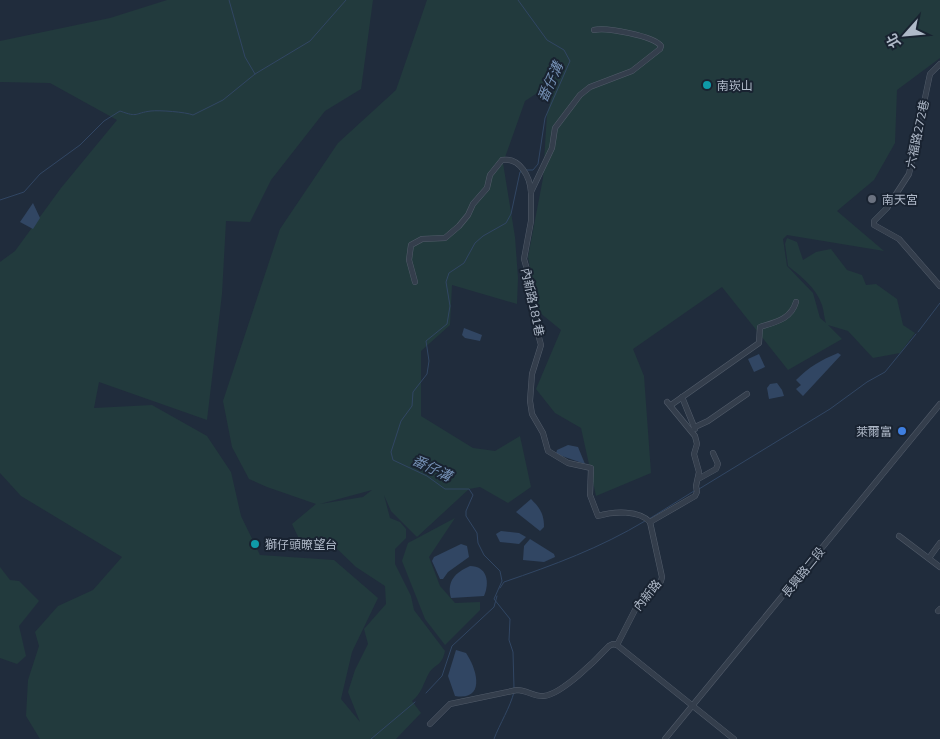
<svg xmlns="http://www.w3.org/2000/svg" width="940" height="739" font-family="Mulish,'Noto Sans TC',sans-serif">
  <rect width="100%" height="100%" fill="#202c3c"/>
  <g fill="#223a3d" fill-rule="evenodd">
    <path d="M167 0H373L361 89 325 111 271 180 250 222 226 221 222 294 207 420 99 382 94 408 152 405 207 436 231 472 241 516 260 555 334 560 378 598 352 652 341 699 360 722 348 692 355 670 368 644 364 629 386 604 385 586 356 567 332 544 301 543 292 524 316 504 267 487 249 479 232 447 223 401 280 229 338 143 396 90 427 0H940V58L897 90 895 143 874 180 837 211 884 251 787 235 783 239 787 266 813 293 820 318 826 323C824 318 824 311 822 305 816 288 802 277 788 266L785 244 787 238 797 242 803 260 816 252 831 249 847 270 862 275 866 285 876 284 897 299 903 325 915 333 900 353 873 358 848 331 828 325 842 339 788 370 722 287 633 349 644 376 651 473 596 496 581 428 555 413 536 389 561 330 539 312 528 257 543 178 547 113 557 80 525 101 503 163 515 237 518 278 517 304 452 285 450 325 421 351V416L473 448 495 451 520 436 531 487 508 503 480 487 469 489 417 537 391 511 384 495 390 518 400 522 406 529V538L395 549V564L411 596 414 610 445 651C442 666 436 663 429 673 423 684 422 693 412 701L421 713 396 739H375L372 736 374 739H40L26 716 28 680 39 646 35 632 58 606 93 590 122 557 21 496 0 473V262L15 251 61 188 117 120 50 83 0 82V41L110 18ZM372 490 363 497 320 504Z"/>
    <polygon points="455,518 429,557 440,586 455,603 480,602 480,610 445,645 425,619 402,561 408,543"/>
    <polygon points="0,567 10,580 19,581 39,601 19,626 26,656 17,664 0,658"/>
  </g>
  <g fill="#314663">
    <polygon points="33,203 40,218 33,229 20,222"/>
    <polygon points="464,328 482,335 480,341 465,338 462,335"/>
    <path d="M838 353 841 355 803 396 796 389 801 385 796 380C809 367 821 360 838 353Z"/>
    <polygon points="759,354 765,367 754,372 748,359"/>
    <polygon points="777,383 782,390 784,396 769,399 767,388 770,384"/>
    <polygon points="568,445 578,447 585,464 556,454 557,450"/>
    <path d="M531 499C540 508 544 514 544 527L540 531 516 512Z"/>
    <polygon points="501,531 519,533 526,537 519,544 500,542 496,534"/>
    <polygon points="530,539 554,554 555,557 544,562 523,560 524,546"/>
    <polygon points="461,544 467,546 469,557 448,572 443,579 440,579 432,561 434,557"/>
    <path d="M470 566C487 566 490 582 484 596L451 598C446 581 456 572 470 566Z"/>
    <path d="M456 650 466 653C477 669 486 701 455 696L448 676Z"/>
  </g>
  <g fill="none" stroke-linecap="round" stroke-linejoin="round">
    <g stroke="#314663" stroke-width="1">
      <polyline points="229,0 245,57 255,74"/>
      <polyline points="518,0 547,40 564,50 570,61 545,118 538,164 533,170 526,170"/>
      <path d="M0 200 24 192 40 174 80 145 104 121 120 111C139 118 134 113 151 111 159 110 186 112 193 115L223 100 255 74 310 41 346 0"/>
      <polyline points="918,332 940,303"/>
      <polyline points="699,489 830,409 867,382 885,372 916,334"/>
      <polyline points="649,519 694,491"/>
      <path d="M500 588 504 582C554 565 600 548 645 521"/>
      <polyline points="514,688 513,652 509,640 510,619 494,599 502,581 500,571 484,555 478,543 477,533 466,516 466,511 473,495 469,489 445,489 427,476 393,460 391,452 401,421 412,406 413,392 427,374 429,361 426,341 447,324 450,306 446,282 449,273 464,263 475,243 483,236 506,223 511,214 520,172 522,171"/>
      <polyline points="426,693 442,676 452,646 494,607 497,596"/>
      <polyline points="371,739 415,702"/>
      <path d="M494 739C500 723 510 708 514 692"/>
    </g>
    <g stroke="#525c6a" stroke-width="6">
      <g id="minor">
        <path d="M594 30C606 27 654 36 661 46L660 49 632 71 590 87 580 95 555 128 552 148 531 192V221L524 259 532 287 533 315 541 345 532 374 530 401 532 414 543 433 548 451 568 463 591 468 590 495 598 516C614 511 639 510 650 522"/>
        <polyline points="940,64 930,74 909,174 887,208 874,221 874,225 899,239 940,286"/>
        <path d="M415 282 409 260 411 245 422 239 445 238 459 226 468 215 473 204 487 188 490 175 502 160C520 157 530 177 531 192"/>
        <polyline points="682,397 695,429"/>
        <polyline points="667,402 695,436 697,444 694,454 699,472 696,486 697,492 695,496 650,522 662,577 661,581 636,608 617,645 734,739"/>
        <path d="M671 405 759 343 760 327C776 322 791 319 796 302"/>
        <polyline points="695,427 708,421 747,394"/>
        <polyline points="698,479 716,469 718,464 713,453"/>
        <polyline points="899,536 940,567"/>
        <polyline points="929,558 940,543"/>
        <polyline points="938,611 940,609"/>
        <path d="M430 724 450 704 517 690C526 690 535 697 544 696 562 694 596 660 609 646L613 644 617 645"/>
        <polyline points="665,739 940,404"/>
      </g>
    </g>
    <use href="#minor" stroke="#343e4c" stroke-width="5"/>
  </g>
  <g fill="#0f9aa8" stroke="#192331" stroke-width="2">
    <circle cx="707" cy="85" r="5"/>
    <circle cx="255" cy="544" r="5"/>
  </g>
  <circle fill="#6b7280" stroke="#192331" stroke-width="2" cx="872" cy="199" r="5"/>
  <circle fill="#3f7fe0" stroke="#192331" stroke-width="2" cx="902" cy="431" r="5"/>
  <g text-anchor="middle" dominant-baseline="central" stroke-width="4" stroke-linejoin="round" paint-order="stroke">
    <g font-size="12" fill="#afb9c8" stroke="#192331" text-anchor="start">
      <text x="717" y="85">南崁山</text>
      <text x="882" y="199">南天宮</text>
      <text x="892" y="431" text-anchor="end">萊爾富</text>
      <text x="265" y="544">獅仔頭暸望台</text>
    </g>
    <g font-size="12" fill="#afb9c8" stroke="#192331">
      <text transform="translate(917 134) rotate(-78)">六福路272巷</text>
      <text transform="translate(533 302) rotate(78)">內新路181巷</text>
      <text transform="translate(803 572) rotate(-51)">長興路二段</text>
      <text transform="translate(647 595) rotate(-51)">內新路</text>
    </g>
    <g font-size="14" font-style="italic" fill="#748fb3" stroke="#192331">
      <text transform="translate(550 82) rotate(-66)">番仔溝</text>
      <text transform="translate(432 468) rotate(26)">番仔溝</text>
    </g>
  </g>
  <g transform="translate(905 35) rotate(243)" stroke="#192331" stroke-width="4" paint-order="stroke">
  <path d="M0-4L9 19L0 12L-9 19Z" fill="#afb9c8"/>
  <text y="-8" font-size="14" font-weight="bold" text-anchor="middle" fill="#afb9c8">北</text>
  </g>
</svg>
